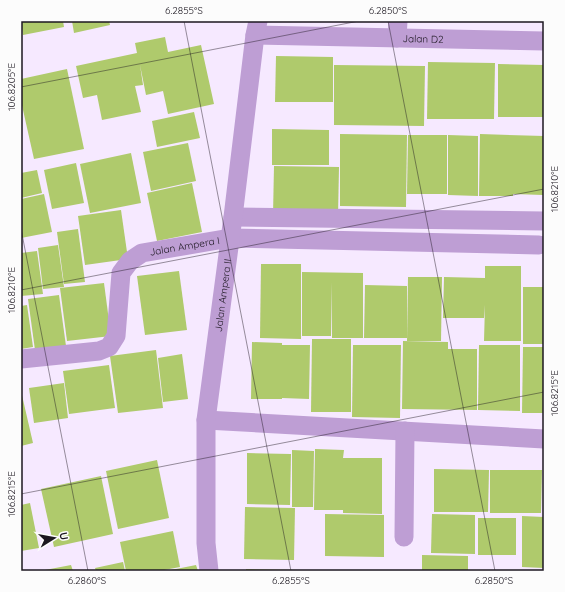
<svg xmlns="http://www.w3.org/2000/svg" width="565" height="592" font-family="Quicksand,sans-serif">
  <rect width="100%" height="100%" fill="#f6e9ff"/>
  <g fill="#afca6c">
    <polygon points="21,21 63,21 64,27 23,35"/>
    <polygon points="72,21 109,21 110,25 74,33"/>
    <polygon points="165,37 168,52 201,45 214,104 168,114 163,91 146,95 140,65 143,85 135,86 141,112 102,120 97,95 83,98 76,66 137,53 135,43"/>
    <polygon points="276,56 333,57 333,102 275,102"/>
    <polygon points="428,62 495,63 494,119 427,119"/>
    <polygon points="498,64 544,65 544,117 498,117"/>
    <polygon points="334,65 425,66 424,126 334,125"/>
    <polygon points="67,69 84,149 34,159 21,101 21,79"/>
    <polygon points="194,112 200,138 157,147 152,121"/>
    <polygon points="272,129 329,130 329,165 272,165"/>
    <polygon points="340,134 407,135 406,207 340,206"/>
    <polygon points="480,134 544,136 543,195 513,194 513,196 479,196"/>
    <polygon points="408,135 447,135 447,194 407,194"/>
    <polygon points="448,135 478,136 478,196 448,195"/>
    <polygon points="188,143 196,181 151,191 143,152"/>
    <polygon points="131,153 141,203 90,213 80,164"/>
    <polygon points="76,163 84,203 52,209 44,170"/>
    <polygon points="274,166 339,167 338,216 273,215"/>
    <polygon points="37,170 42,193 21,198 21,173"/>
    <polygon points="192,183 202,232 157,241 147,193"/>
    <polygon points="44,194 52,232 21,238 21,199"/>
    <polygon points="121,210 128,259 85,265 78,216"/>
    <polygon points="78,229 85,282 64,284 57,232"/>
    <polygon points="58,245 64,287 43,289 38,248"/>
    <polygon points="37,251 43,294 21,296 21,253"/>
    <polygon points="261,264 301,264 301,339 260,338"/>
    <polygon points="485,266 521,266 521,341 484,341 485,305 484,318 443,318 444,277 485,278"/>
    <polygon points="179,271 187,330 145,335 137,276"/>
    <polygon points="302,272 363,273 363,338 332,338 332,282 331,336 302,336"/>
    <polygon points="408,277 442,277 441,341 407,341"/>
    <polygon points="104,283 111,336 67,341 60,288"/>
    <polygon points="365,285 407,286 407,338 364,338"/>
    <rect x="523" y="287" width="21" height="57"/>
    <polygon points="59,295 66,346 35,350 28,299"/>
    <polygon points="27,305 33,347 21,349 21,306"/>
    <polygon points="312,339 351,339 351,412 311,412"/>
    <polygon points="403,341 448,342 448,349 477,349 477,410 402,409"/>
    <polygon points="252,342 282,343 282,345 310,345 309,399 282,398 282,368 282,399 251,399"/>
    <polygon points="353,345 401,345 400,418 352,417"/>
    <polygon points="479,345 520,345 520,411 478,410"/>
    <polygon points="523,347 544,347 544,413 522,413"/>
    <polygon points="156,350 163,408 118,413 110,356"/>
    <polygon points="182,354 188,399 163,402 158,358"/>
    <polygon points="109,365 115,408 69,414 63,371"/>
    <polygon points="64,383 68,418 34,423 29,388"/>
    <polygon points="21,391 33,443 21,446"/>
    <polygon points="315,449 344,450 343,458 382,458 382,514 343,513 343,510 314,510"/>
    <polygon points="292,450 314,451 313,507 292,507"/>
    <polygon points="247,453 291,454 290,505 247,504"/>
    <polygon points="157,460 169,518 118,529 106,471"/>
    <polygon points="434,469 489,470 488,512 434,512"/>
    <polygon points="490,470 542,470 541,513 490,513"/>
    <polygon points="101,476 113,534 54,547 41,489"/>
    <polygon points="30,503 39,548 21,551 21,505"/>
    <polygon points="245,507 295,508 294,560 244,559"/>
    <polygon points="325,514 384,515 384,557 325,556"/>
    <polygon points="432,514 475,515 475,554 431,553"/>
    <polygon points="522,516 544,517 544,568 522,567"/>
    <rect x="478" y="518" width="38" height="37"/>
    <polygon points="173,531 180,567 159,571 126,571 120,542"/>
    <polygon points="422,555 468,556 468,571 422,571"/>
    <polygon points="123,562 125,571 96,571 95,568"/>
    <polygon points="71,565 73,571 45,571 45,570"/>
    <polygon points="196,565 198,571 171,571 171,570"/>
    <polygon points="246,569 299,570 299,571 246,571"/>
  </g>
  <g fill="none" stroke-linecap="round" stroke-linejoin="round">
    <g stroke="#be9ed4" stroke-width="19">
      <path id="s1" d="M255 35 544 41"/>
      <polyline points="397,38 398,21"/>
      <polyline points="233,217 544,221"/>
      <path id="s2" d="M21 359 99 351 109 347 116 336 121 273 130 261 142 253 230 238 539 245"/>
      <polyline points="206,420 544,439"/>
      <polyline points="404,537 405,431"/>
      <path id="s3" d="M209 571 206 543V420L233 217 255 35 258 21"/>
    </g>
  </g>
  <path fill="none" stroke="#1c1720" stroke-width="1" stroke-opacity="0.45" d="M184 21 291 571M388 21 495 571M21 87 359 21M21 229 88 571M21 290 544 189M21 494 544 392"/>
  <g text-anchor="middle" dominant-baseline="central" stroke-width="3.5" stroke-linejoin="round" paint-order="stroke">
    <g font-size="10" fill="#1c1720" stroke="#fcfcfc">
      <text stroke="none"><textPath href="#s1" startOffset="168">Jalan D2</textPath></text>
      <text stroke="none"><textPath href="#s2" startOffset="238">Jalan Ampera I</textPath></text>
      <text stroke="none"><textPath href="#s3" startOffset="277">Jalan Ampera II</textPath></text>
    </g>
  </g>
  <rect width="565" height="592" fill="none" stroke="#fcfcfc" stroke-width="44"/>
  <g transform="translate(54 538) rotate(79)" stroke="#fcfcfc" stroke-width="3" paint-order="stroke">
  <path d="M0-3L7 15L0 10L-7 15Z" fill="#1c1720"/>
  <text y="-6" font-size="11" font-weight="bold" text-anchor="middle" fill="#1c1720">U</text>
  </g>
  <rect x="22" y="22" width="521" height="548" fill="none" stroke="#1c1720" stroke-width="1.5"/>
  <g font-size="10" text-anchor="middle" fill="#1c1720">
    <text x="184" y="14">6.2855°S</text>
    <text x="388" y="14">6.2850°S</text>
    <text transform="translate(11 87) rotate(-90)" y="4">106.8205°E</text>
    <text transform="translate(554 189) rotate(-90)" y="4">106.8210°E</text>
    <text transform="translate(11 290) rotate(-90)" y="4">106.8210°E</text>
    <text transform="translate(554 393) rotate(-90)" y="4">106.8215°E</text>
    <text transform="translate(11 494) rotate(-90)" y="4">106.8215°E</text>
    <text x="87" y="584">6.2860°S</text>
    <text x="291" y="584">6.2855°S</text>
    <text x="494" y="584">6.2850°S</text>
  </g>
</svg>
